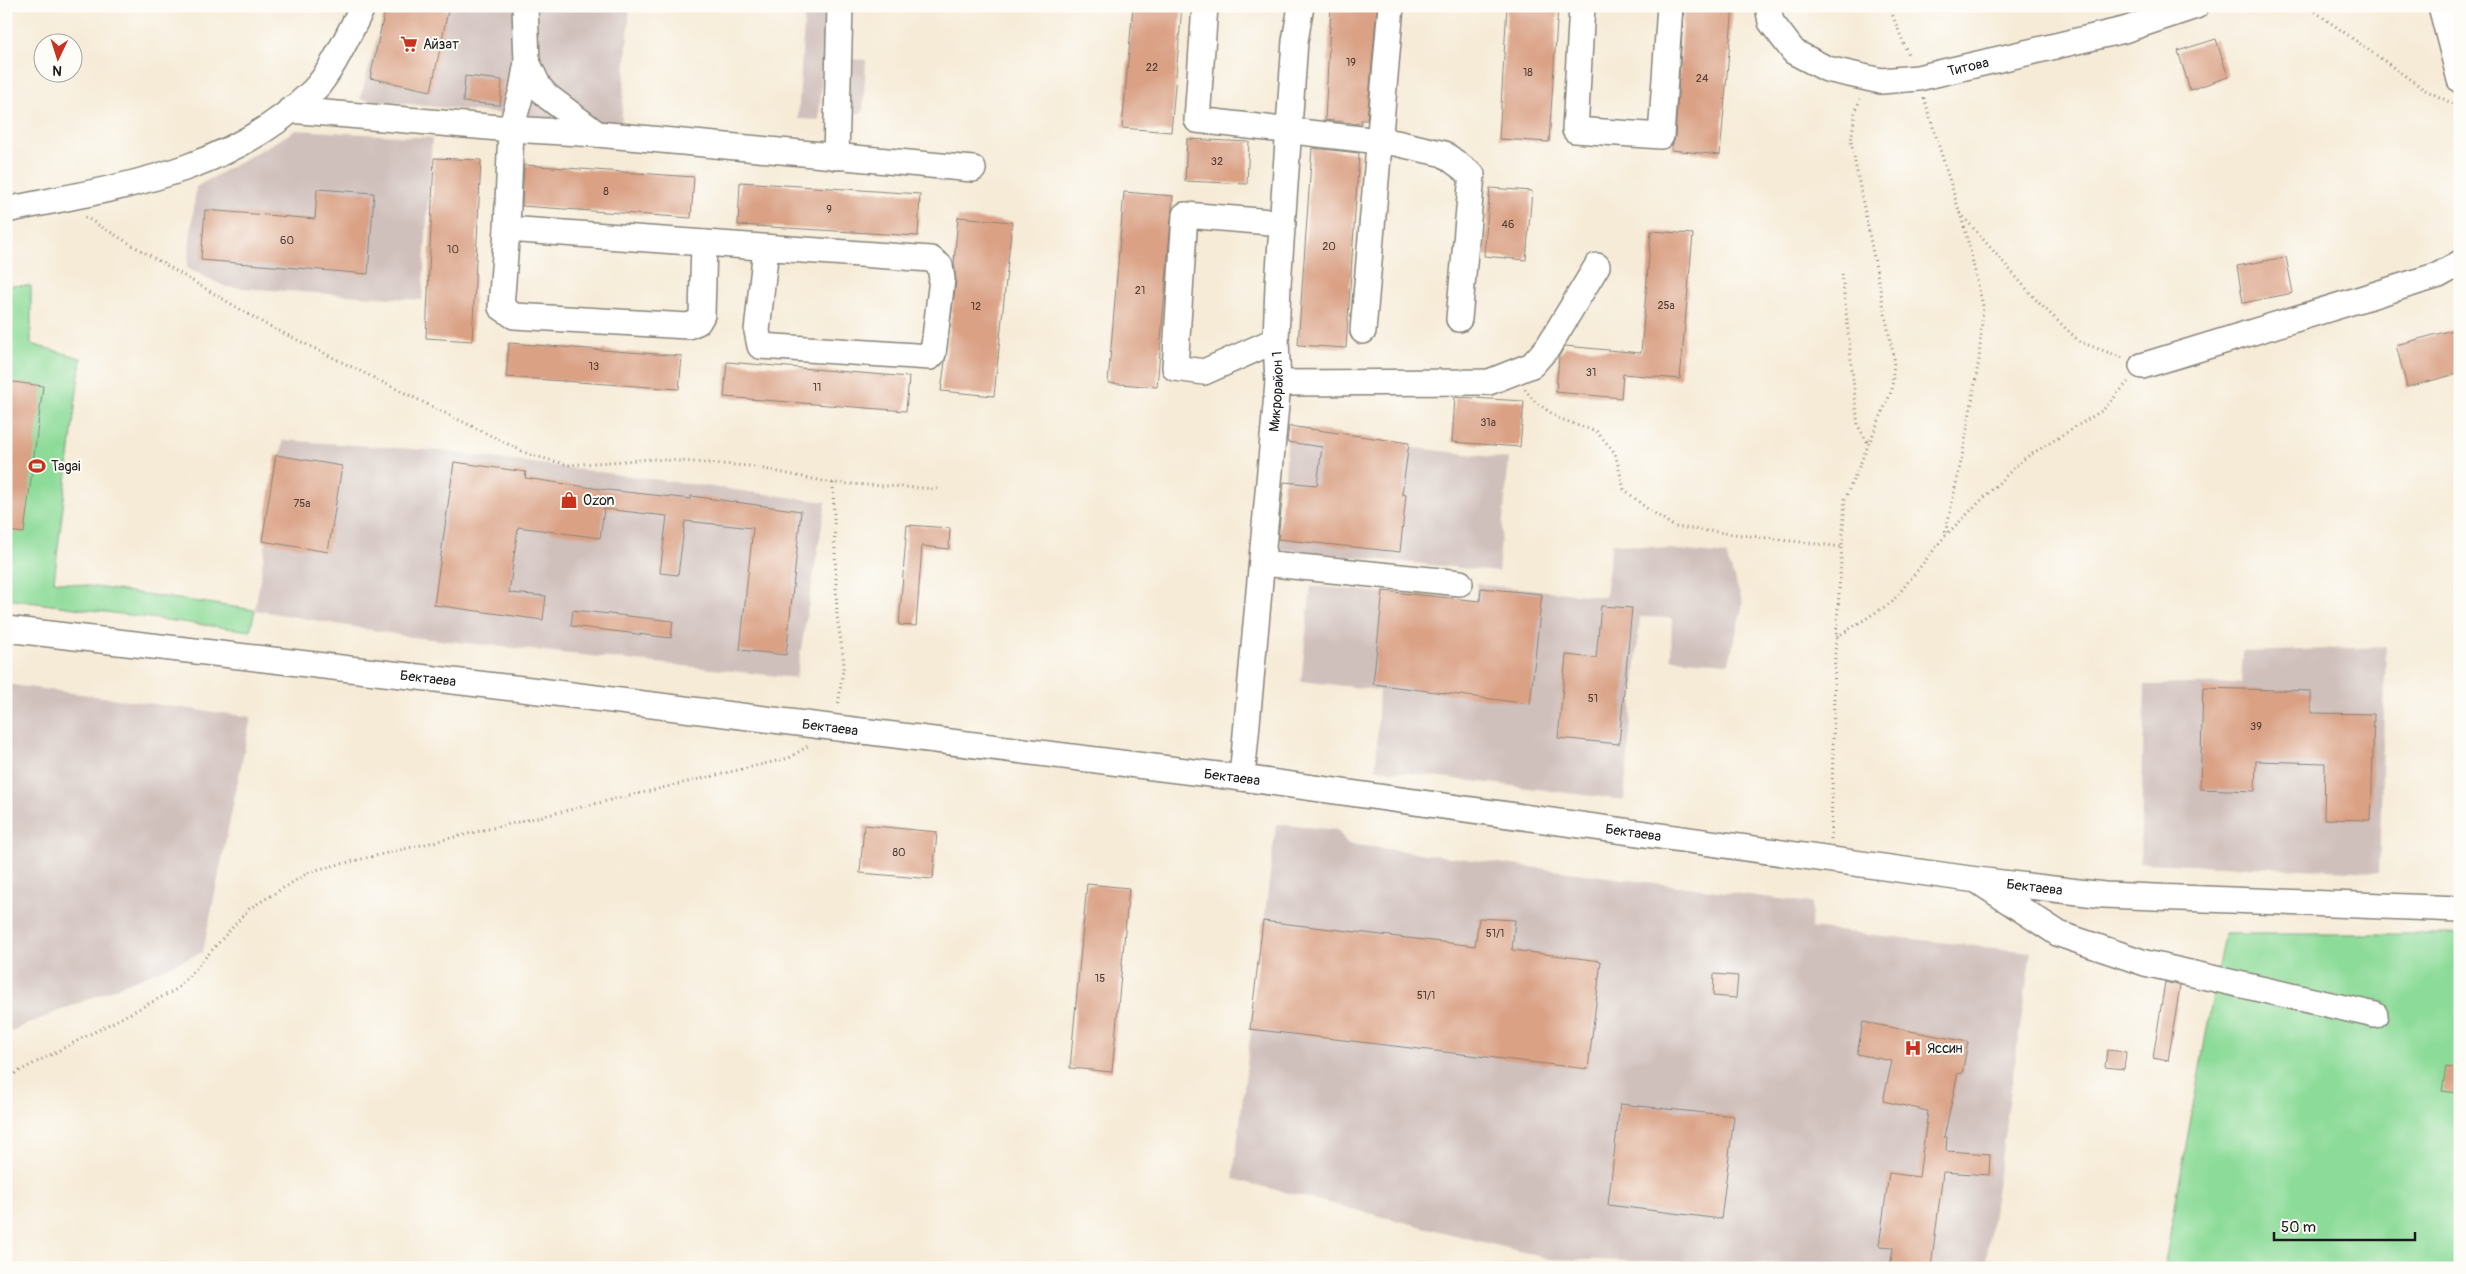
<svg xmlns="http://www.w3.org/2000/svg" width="2466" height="1274" font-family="Pangolin,sans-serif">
  <rect width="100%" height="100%" fill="#fdfcf7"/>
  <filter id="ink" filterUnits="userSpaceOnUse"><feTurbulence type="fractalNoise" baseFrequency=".02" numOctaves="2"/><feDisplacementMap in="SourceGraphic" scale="10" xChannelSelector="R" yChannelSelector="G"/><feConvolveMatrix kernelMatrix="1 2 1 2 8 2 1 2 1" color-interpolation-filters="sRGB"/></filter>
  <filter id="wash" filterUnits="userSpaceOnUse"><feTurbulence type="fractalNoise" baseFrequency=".0096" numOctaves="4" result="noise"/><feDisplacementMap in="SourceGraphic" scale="20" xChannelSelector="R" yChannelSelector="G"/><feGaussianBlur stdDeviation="1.12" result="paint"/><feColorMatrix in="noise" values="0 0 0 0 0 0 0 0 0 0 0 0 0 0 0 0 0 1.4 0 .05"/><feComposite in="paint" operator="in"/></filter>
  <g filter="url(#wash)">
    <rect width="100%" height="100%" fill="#f6ebd7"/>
    <g fill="#d0c0bc">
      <polygon points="386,6 630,6 621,126 360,99"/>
      <polygon points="805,6 827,6 819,120 798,119"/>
      <polygon points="844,59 866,60 863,113 842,113"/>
      <polygon points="296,130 432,138 422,300 226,287 187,268 196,187"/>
      <polygon points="1288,433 1509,459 1498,572 1280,549"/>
      <polygon points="283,440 441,451 826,502 796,678 411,637 255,610"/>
      <polygon points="1612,543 1726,555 1743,603 1729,663 1671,659 1672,618 1640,617 1624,800 1376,769 1379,690 1301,681 1311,586 1475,602 1477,584 1605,597"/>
      <polygon points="2386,647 2379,872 2140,863 2145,685 2241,683 2243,652"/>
      <polygon points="6,684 251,717 203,952 6,1033"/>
      <polygon points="1276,824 1337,830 1348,844 1812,903 1811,928 2031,952 1985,1268 1790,1268 1770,1264 1550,1259 1233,1179"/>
    </g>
    <g fill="#8ddb99" stroke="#547c5a">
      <polygon points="6,285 31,286 31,344 81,358 54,581 255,610 250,631 6,599"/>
      <polygon points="2224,934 2460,934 2460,1268 2164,1268"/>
    </g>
    <g id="blocks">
      <g fill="#daa185">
        <polygon points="386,6 427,6 448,11 431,91 370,78"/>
        <polygon points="1133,6 1182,6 1171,132 1122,128"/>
        <polygon points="1331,6 1377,6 1367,120 1361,120 1361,124 1325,120"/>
        <polygon points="1507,6 1558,6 1549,142 1499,139"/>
        <polygon points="1684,6 1733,6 1720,155 1671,150 1675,137"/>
        <polygon points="2216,39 2228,77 2190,90 2178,51"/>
        <polygon points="465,76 502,80 500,105 463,102"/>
        <polygon points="1187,139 1249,142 1247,184 1185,181"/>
        <polygon points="1312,148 1359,153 1346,348 1298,345"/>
        <polygon points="434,158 481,160 472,341 426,338"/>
        <polygon points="524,165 694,177 691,218 522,206"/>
        <polygon points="740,182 920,194 918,236 738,225"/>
        <polygon points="1490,188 1532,191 1526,260 1484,256"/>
        <polygon points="317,189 374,193 368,274 201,260 205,210 315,219"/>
        <polygon points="1124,192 1173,196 1157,387 1108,383"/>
        <polygon points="958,217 1012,222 994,396 941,391 956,281 954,263"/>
        <polygon points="1651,231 1693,234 1680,379 1623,374 1621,398 1556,392 1559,356 1565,346 1641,353"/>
        <polygon points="2286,257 2293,293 2243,303 2237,266"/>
        <polygon points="2460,328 2460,373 2407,387 2396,345"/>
        <polygon points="509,343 682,356 679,389 506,377"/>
        <polygon points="727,362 909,377 906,411 724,397"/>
        <polygon points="6,381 43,386 24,533 6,531"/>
        <polygon points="1455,397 1524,401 1520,447 1452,442"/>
        <polygon points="1289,426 1409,443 1402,494 1406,495 1400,552 1278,539 1284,482 1317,485 1322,447 1287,442"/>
        <polygon points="276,455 342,466 328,552 262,541"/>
        <polygon points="454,462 526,472 525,478 607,490 691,499 691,496 801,511 786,655 740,650 753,528 685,521 678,575 660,573 667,516 604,509 600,538 518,527 509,593 546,596 543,620 434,605"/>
        <polygon points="907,525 950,528 949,549 922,546 916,626 899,625"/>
        <polygon points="1481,588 1542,594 1530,704 1373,684 1383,591 1480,601"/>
        <polygon points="1601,606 1632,608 1619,744 1558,738 1566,655 1596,658"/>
        <polygon points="573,610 673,621 671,638 571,626"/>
        <polygon points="2203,688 2311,691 2311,713 2374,714 2371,820 2324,819 2325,763 2256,761 2255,791 2200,789"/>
        <polygon points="864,825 937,832 933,879 860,873"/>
        <polygon points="1087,884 1129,888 1112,1072 1070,1068"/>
        <polygon points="1479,918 1515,920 1512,950 1601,961 1588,1069 1250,1029 1263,921 1475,946"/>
        <polygon points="1714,974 1738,976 1736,998 1713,996"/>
        <polygon points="2165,982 2180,986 2168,1061 2153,1058"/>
        <polygon points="1863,1022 1968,1042 1962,1074 1958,1073 1944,1137 1947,1137 1946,1151 1990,1154 1989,1175 1943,1172 1931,1268 1890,1268 1893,1247 1879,1246 1889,1173 1919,1177 1928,1111 1883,1101 1892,1061 1857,1054"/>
        <polygon points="2107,1050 2126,1052 2124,1069 2105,1067"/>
        <polygon points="2446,1067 2460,1069 2459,1093 2442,1091"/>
        <polygon points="1620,1104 1734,1116 1721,1219 1608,1205"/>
      </g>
    </g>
  </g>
  <g filter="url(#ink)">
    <use href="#blocks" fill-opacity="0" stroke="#89847a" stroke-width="1"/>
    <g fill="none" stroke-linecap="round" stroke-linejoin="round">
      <g stroke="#89847a" stroke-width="28">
        <g id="minor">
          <polyline points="525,6 527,62 522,90 511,129 507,229 931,259 940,266 942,279 933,354 930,357 760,346 757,331 766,248"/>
          <polyline points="1205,6 1197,120 1396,143 1444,154 1472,175 1459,319"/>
          <polyline points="1582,6 1575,130 1661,136 1670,6"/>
          <path id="s1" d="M1768 6 1771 22 1794 52 1827 69 1881 81 1918 78 2124 30 2196 6"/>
          <polyline points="2441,6 2460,80"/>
          <polyline points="527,62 539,87 547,96 597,134"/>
          <polyline points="290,110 511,129 597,134 973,169"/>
          <polyline points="836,157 840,6"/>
          <path d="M6 210C117 187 228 174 313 91 331 74 351 29 363 6"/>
          <polyline points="507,229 501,307 514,316 688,326 698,322 702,315 704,243"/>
          <polyline points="1363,331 1391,6"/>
          <polyline points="1276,340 1204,372 1175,368 1185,215 1283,223"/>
          <polyline points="2142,366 2439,275 2460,263"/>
          <polyline points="1278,383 1489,382 1532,365 1548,347 1597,266"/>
          <polyline points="1262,563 1460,583"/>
          <path id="s2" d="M6 629 539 691 1242 778 1977 880 2104 895 2460 909"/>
          <path id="s3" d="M1242 778 1278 383 1276 340 1278 285 1295 41 1301 6"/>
          <polyline points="1981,883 2059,934 2145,963 2375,1015"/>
        </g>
      </g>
      <g stroke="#89847a" stroke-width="3" stroke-dasharray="1 4" stroke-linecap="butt">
        <polyline points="1889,6 1909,57"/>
        <polyline points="2307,6 2425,90 2460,107"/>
        <polyline points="1924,98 1966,233 1983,306 1979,360 1964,447 1945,535"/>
        <polyline points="1960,213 2039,303 2080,342 2123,358"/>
        <polyline points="85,217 265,324 528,454 568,465 652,459 749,466 833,483 940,489"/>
        <polyline points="1842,274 1858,426 1868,443"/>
        <polyline points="1525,389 1533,400 1558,418 1597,432 1615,453 1624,489 1645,507 1675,527 1842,547"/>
        <polyline points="833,483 837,616 844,662 838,707"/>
        <polyline points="1837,637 1892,602 1945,536 2022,460 2103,410 2128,382"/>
        <polyline points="1831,839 1835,654 1845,499 1892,390 1894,359 1851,142 1855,113 1860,99"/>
        <polyline points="6,1078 177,989 249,909 311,871 789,758 808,746"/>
      </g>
      <use href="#minor" stroke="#fff" stroke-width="25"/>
    </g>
  </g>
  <defs>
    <g id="supermarket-bare" transform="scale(1.35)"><path d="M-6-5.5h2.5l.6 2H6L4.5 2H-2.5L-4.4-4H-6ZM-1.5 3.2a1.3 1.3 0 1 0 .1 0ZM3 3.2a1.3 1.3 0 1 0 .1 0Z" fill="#c8321e" stroke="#fdfcf7" stroke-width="2.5" paint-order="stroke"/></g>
    <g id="stadium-bare" transform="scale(1.35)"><path d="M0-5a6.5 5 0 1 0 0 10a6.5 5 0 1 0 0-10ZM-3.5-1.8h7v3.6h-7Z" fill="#c8321e" stroke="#fdfcf7" stroke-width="2.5" paint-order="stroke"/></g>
    <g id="shop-bare" transform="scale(1.35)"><path d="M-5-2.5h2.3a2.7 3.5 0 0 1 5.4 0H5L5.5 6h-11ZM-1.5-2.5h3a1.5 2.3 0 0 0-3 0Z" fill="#c8321e" stroke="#fdfcf7" stroke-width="2.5" paint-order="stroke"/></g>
    <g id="hospital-bare" transform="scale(1.35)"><path d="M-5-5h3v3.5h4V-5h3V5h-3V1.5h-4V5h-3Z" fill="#c8321e" stroke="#fdfcf7" stroke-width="2.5" paint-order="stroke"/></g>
  </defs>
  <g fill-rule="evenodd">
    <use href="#supermarket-bare" x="409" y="44"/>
    <use href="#stadium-bare" x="37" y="466"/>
    <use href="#shop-bare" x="569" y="500"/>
    <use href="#hospital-bare" x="1913" y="1048"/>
  </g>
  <g text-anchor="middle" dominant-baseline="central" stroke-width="4" stroke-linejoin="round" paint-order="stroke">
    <g font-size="11" fill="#4c3d36">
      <text x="1351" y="62">19</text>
      <text x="1152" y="67">22</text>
      <text x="1528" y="72">18</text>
      <text x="1702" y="78">24</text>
      <text x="1217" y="161">32</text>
      <text x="606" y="191">8</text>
      <text x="829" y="209">9</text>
      <text x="1508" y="224">46</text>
      <text x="287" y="240">60</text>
      <text x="1329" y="246">20</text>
      <text x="453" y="249">10</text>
      <text x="1140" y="290">21</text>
      <text x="1666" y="305">25а</text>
      <text x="976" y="306">12</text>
      <text x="594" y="366">13</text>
      <text x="1591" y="372">31</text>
      <text x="817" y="387">11</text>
      <text x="1488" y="422">31а</text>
      <text x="302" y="503">75а</text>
      <text x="1593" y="698">51</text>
      <text x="2256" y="726">39</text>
      <text x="899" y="852">80</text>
      <text x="1495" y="933">51/1</text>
      <text x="1100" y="978">15</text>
      <text x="1426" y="995">51/1</text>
    </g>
    <g font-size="14" fill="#1c1c1c" stroke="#fdfcf7" text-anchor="start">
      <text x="423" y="44">Айзат</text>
      <text x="51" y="466">Tagai</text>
      <text x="583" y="500">Ozon</text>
      <text x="1927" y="1048">Яссин</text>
    </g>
    <g font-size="14" fill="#1c1c1c" stroke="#fdfcf7">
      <text stroke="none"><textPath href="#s1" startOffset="235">Титова</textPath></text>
      <text stroke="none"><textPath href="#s3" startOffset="388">Микрорайон 1</textPath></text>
      <text stroke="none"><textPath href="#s2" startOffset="425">Бектаева</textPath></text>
      <text stroke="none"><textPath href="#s2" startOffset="830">Бектаева</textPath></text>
      <text stroke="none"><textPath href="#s2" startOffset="1235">Бектаева</textPath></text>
      <text stroke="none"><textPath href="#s2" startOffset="1640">Бектаева</textPath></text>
      <text stroke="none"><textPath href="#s2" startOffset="2045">Бектаева</textPath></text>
    </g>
  </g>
  <rect width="2466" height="1274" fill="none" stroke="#fdfcf7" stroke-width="25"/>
  <g transform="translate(58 58) rotate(184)"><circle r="24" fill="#fdfcf7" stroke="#a3a29f"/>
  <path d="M0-4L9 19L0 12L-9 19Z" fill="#c8321e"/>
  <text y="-8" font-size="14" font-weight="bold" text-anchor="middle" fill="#1c1c1c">N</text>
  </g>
  <path d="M2274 1232v8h141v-8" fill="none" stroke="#1c1c1c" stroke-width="2.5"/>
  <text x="2281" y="1232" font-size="15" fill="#1c1c1c" stroke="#fdfcf7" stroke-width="4" paint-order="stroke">50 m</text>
</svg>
